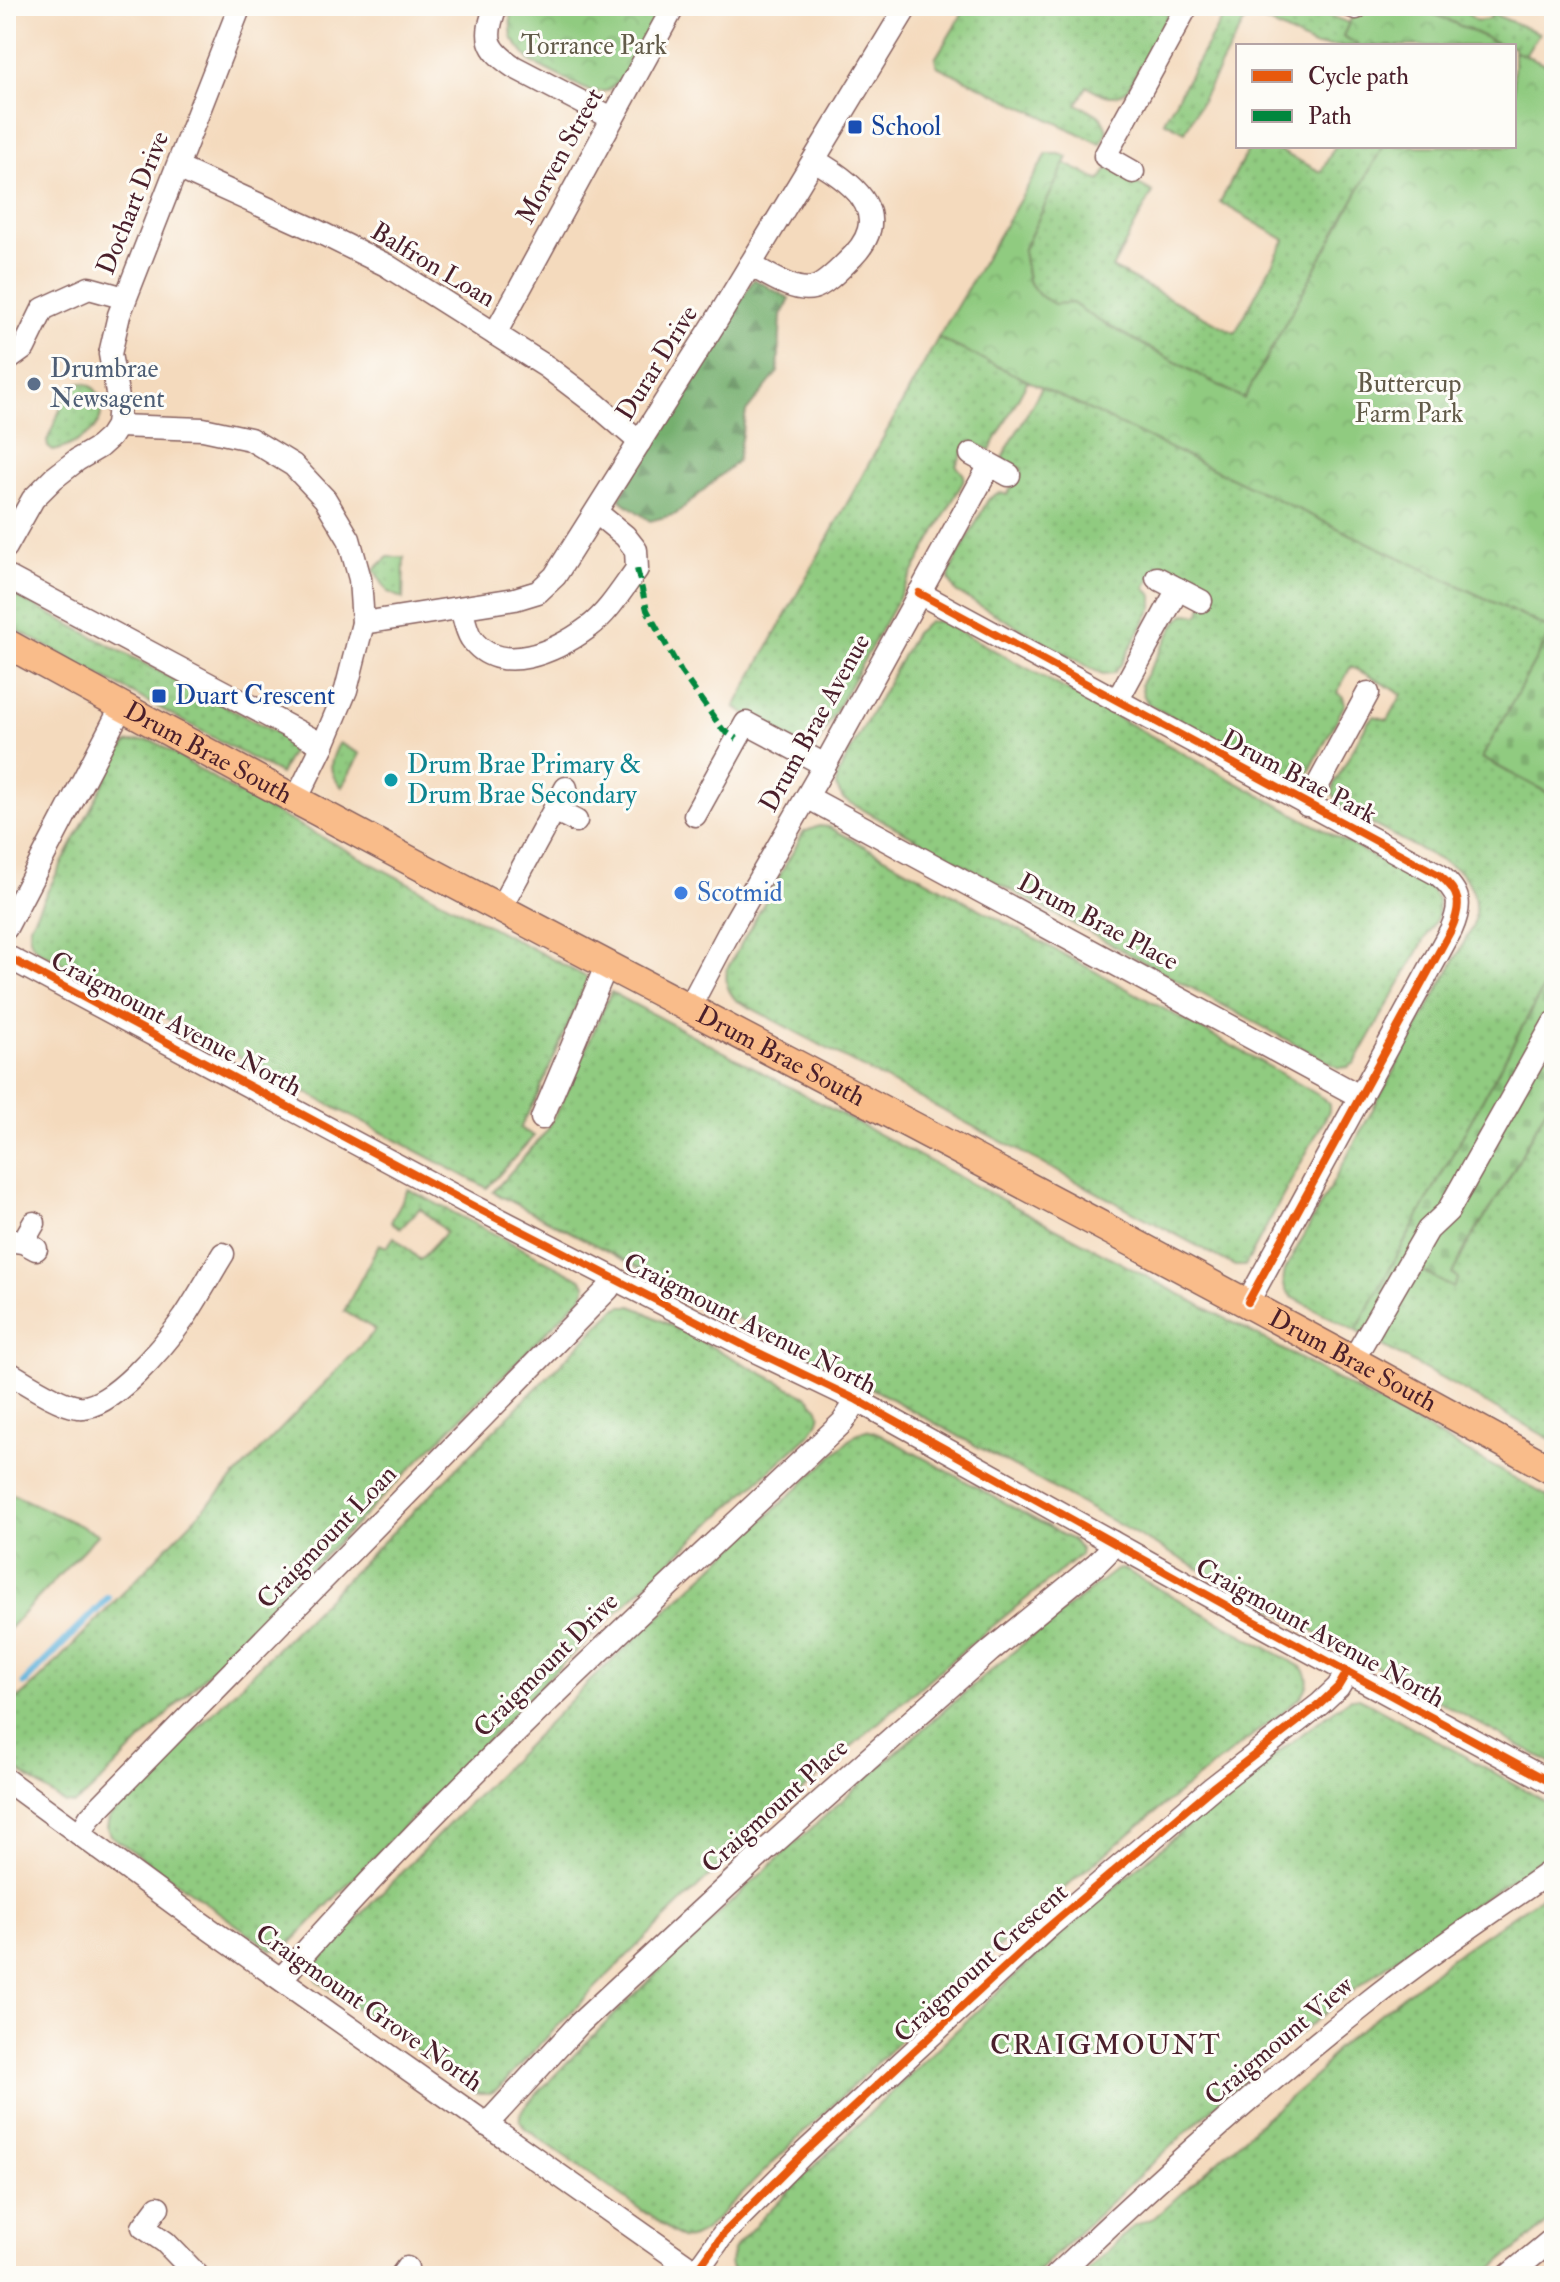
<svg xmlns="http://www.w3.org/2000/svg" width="1560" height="2282" font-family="'IM FELL Double Pica',serif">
  <defs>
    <pattern id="grass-dots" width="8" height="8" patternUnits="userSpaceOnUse" patternTransform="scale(2)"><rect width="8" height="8" fill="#90cb80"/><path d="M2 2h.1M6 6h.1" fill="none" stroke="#7eae6f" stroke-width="1.8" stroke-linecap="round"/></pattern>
    <pattern id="forest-firs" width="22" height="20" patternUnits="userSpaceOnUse" patternTransform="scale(2)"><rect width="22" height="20" fill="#74af6e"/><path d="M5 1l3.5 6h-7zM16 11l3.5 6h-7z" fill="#618e5b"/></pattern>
    <pattern id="cemetery-stones" width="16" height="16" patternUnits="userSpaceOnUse" patternTransform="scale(2)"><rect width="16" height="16" fill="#90cb80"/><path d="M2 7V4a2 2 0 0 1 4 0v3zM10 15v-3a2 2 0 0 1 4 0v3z" fill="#7eae6f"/></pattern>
    <pattern id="park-crowns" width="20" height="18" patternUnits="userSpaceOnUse" patternTransform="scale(2)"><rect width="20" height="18" fill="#90cb80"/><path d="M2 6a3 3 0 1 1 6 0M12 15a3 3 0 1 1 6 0" fill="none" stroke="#7eae6f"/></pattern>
  </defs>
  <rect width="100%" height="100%" fill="#fdfcf7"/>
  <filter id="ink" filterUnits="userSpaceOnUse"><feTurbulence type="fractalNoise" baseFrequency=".0125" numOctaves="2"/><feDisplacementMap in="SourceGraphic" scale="16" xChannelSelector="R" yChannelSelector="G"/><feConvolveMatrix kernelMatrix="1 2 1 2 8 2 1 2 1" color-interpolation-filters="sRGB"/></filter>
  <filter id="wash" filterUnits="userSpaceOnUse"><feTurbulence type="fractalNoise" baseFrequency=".006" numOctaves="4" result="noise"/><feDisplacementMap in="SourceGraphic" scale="32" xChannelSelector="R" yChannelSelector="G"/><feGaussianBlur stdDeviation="1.8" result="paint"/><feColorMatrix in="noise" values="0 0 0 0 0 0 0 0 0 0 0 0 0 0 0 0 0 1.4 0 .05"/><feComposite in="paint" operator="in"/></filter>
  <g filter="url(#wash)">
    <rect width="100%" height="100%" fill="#f4dabd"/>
    <g fill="url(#grass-dots)" stroke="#6d7556" stroke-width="2">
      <path d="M967 6H1173L1127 90C1112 102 1101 94 1087 86L1077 104C1092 113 1102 111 1107 131L1101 144 937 66 935 59Z"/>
      <polygon points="1229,6 1306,6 1349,23 1343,36 1361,46 1314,46 1249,13 1185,132 1164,121"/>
      <polygon points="1439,6 1466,6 1469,15 1477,21 1488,19 1493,14 1539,33 1525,56 1514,51 1514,46 1504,46 1434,14"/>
      <polygon points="1250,146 1270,146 1321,172 1335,146 1383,146 1244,399 1099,321 1072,303 1054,305 1039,295 1028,281 1023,251 1064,163 1100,181 1108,168 1153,192 1112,268 1235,333 1285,240 1220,202"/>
      <polygon points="938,338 1028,380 990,450 970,441 956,465 964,475 963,482 813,752 735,707"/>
      <path d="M79 383C83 383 88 384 91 386 105 395 104 421 92 431 83 439 65 449 53 451L48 447 47 441 67 393Z"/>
      <path d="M1042 387 1552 630 1482 758 1554 796V969L1356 1331 1292 1297C1283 1288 1282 1282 1285 1270L1472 928C1479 905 1475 885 1457 869L1343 809 1333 794 1334 784 1368 722 1375 716 1388 720 1402 694 1351 666 1337 693 1343 697 1345 704 1309 772 1300 779 1292 782 1148 704 1143 694 1141 684 1178 620 1186 614 1199 615 1210 591 1159 564 1145 588 1153 596V607L1120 666 1114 673 1103 674 1096 671 956 592 949 579 950 571 988 500C995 494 999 491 1007 495L1022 469 1002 458Z"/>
      <polygon points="388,557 404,557 403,599 388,592 374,570"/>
      <polygon points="6,591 296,743 280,774 6,624"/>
      <polygon points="937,621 946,624 1430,888 1438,901 1438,916 1355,1063 1348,1067 1339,1068 843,799 836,786 838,774 915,633 929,622"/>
      <path d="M148 740 157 743 236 792 588 978 536 1099 520 1128 534 1136 487 1188 39 951C30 943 28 937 30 925L121 750 127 743Z"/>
      <path d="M339 743 360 754 342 787C326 772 330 761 339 743Z"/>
      <path d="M819 826 829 827 1249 1055 1325 1099 1329 1105V1111L1245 1266H1235L736 1000C727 990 725 982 727 969L804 832Z"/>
      <polygon points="611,992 1249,1331 1554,1500 1554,1765 877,1391 493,1192 546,1132 560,1107"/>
      <polygon points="1554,1093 1554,1441 1376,1342 1417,1268 1452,1287 1452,1274 1467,1245 1508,1180"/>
      <path d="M408 1189 581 1279C587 1285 586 1289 582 1296L91 1791 74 1804 64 1803 6 1762V1709L41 1678 376 1330 344 1311 379 1244 387 1247 394 1237 420 1260 446 1232 420 1208 401 1228 391 1222Z"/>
      <path d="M622 1306H631L641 1310 808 1397C824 1411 822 1417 810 1434L696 1537 554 1672 285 1949 272 1950 110 1835 107 1828 109 1817 614 1310Z"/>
      <path d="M866 1430 880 1434 1072 1540 1081 1549 1080 1555C1027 1599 973 1641 921 1686 774 1812 632 1945 500 2087L491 2093H477L319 1982C312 1973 314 1966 322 1958L381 1893 590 1681 856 1434Z"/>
      <path d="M1123 1569 1303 1668C1311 1679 1308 1687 1300 1698L1185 1788 1078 1876 1005 1941 799 2137 704 2231C697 2235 690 2240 681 2238L525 2128 520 2120 522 2110C615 2010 713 1917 814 1826 912 1737 1011 1650 1116 1570Z"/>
      <path d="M1350 1698H1359L1367 1702 1554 1806V1850C1492 1892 1429 1933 1370 1978 1251 2068 1141 2173 1033 2276H737C728 2266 729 2260 734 2248 784 2193 840 2142 894 2090 1004 1983 1120 1880 1239 1783 1275 1754 1313 1726 1350 1698Z"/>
      <polygon points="1554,1888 1554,2218 1483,2276 1082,2276 1133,2226 1154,2218 1263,2120 1321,2071 1335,2049 1454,1956"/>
    </g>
    <polygon fill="url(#forest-firs)" stroke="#5f674c" stroke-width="2" points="754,279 790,299 781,316 778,372 746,412 737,461 676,514 650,521 619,499"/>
    <g fill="url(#cemetery-stones)" stroke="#6d7556" stroke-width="2">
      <polygon points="1554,626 1554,796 1482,758"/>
      <polygon points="1554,969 1554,1093 1508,1180 1467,1245 1452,1274 1458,1278 1453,1288 1417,1268 1376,1342 1356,1331"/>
    </g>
    <g fill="url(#park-crowns)" stroke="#6d7556" stroke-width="2">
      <polygon points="513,6 664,6 625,76 607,91 591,92 531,62 512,38 510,15"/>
      <polygon points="1357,6 1417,6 1504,46 1361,46 1343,36"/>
      <polygon points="1514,51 1554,67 1554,626 1552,630 938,338 1047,154 1059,154 1068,157 1023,251 1028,281 1039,295 1054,304 1072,303 1099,321 1244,399 1383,146 1514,146"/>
      <polygon points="6,1491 98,1534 6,1632"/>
    </g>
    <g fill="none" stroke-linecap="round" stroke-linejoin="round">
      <polyline stroke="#60b3dc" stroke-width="7" points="24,1683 108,1598"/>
    </g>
  </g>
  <g filter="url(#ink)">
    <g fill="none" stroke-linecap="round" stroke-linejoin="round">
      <g stroke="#86605e" stroke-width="25">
        <g id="minor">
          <path d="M496 6C484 38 486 48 514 67L612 118"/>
          <polyline points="1350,6 1356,8"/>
          <polyline points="178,168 313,229 386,265 547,367 597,405 640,442"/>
          <polyline points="1133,172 1105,156 1187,6"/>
          <path d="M750 265C766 273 794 293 813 288 823 286 839 270 847 262 896 217 858 185 814 160"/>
          <polyline points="495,334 674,6"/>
          <polyline points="6,361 24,348 43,309 89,288 125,298"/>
          <polyline points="117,426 203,429 250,439 293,465 325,499 349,539 360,579 363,623 346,690 323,745 296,800"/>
          <polyline points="971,454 1009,475"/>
          <polyline points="6,547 33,499 54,478 77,460 99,447 110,437 117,426 119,404 110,354 119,315 240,6"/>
          <polyline points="6,576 323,745"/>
          <polyline points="1157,578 1201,601"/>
          <path d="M919 593 1439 875C1461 893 1462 905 1451 930L1248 1302"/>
          <path d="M461 608C464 618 466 630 471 638 499 679 558 650 589 627 608 613 623 588 637 569L636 550 625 536 597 513"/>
          <polyline points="363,623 515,599 538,592 555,576 718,318 907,6"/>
          <polyline points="1117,701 1178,589"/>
          <polyline points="807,797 1361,1097"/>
          <polyline points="1307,805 1368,693"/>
          <polyline points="554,810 576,821"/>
          <polyline points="695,815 746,723 825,765"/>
          <polyline points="501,907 566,788"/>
          <polyline points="6,928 122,706"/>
          <polyline points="6,956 475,1207 755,1351 857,1400 1254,1621 1554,1784"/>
          <polyline points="689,1008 734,923 825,765 990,465"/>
          <polyline points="542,1118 607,964"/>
          <polyline points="6,1240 23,1242 36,1249"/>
          <polyline points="23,1242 34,1223"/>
          <polyline points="1353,1360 1428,1230 1448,1211 1554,1023"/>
          <path d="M6 1371C23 1381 59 1405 78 1407 110 1412 166 1343 184 1318 198 1297 210 1275 223 1254"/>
          <polyline points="6,1780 198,1921 702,2276"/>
          <polyline points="80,1834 90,1817 608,1289 614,1278"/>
          <path d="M281 1979C455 1781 651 1603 843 1422L857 1400"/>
          <polyline points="486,2125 580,2023 766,1850 990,1651 1096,1564 1107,1553 1112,1542"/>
          <polyline points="158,2207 143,2227 165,2242 198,2276"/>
          <polyline points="696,2272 724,2233 804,2153 1046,1929 1212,1788 1320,1704 1338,1687 1347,1672"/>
          <polyline points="401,2276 407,2268"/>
          <path d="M1056 2276C1154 2182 1255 2091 1362 2007 1423 1958 1489 1914 1554 1869"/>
          <polyline points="1508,2276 1554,2238"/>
        </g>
      </g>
      <g stroke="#86605e" stroke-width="31">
        <g id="major">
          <path id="s1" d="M6 643C519 925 1043 1187 1554 1471"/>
        </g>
      </g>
      <use href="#minor" stroke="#fff" stroke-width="22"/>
      <use href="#major" stroke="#f9bc8a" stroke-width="28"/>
      <polyline stroke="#00873e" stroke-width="6" stroke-dasharray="12 6" stroke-linecap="butt" points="637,569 647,610 681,672 723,730 737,739"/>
      <g stroke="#fdfcf7" stroke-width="13">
        <g id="cycleway">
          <path d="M919 593 1439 875C1461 893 1462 905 1451 930L1248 1302"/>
          <polyline points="6,956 475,1207 755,1351 857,1400 1254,1621 1554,1784"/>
          <polyline points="696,2272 724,2233 804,2153 1046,1929 1212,1788 1320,1704 1338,1687 1347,1672"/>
        </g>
      </g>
      <use href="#cycleway" stroke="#e8590c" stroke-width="8"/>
    </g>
  </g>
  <g fill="#1a4fb4" stroke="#fdfcf7" stroke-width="3">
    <rect x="847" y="119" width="16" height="16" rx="4"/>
    <rect x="151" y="688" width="16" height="16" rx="4"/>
  </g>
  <circle fill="#5c6f8a" stroke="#fdfcf7" stroke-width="3" cx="34" cy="384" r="8"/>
  <circle fill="#0f9aa8" stroke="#fdfcf7" stroke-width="3" cx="391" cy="780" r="8"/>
  <circle fill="#3f7fe0" stroke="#fdfcf7" stroke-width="3" cx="681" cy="893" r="8"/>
  <g text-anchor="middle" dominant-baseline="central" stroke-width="6" stroke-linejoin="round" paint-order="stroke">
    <g font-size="26" fill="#625b49" stroke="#fdfcf7">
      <text x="594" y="46">Torrance Park</text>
      <text x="1409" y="384">Buttercup<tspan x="1409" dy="30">Farm Park</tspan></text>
    </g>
    <g font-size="26" fill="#164399" stroke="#fdfcf7" text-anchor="start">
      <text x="871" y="127">School</text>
      <text x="175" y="696">Duart Crescent</text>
    </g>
    <g font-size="26" fill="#4a1f2b" stroke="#fdfcf7">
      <text transform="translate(560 156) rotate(-61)">Morven Street</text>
      <text transform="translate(133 203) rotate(-68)">Dochart Drive</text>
      <text transform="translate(433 265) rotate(31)">Balfron Loan</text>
      <text transform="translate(657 363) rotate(-58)">Durar Drive</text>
      <text transform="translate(815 723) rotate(-61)">Drum Brae Avenue</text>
      <text stroke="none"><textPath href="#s1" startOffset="230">Drum Brae South</textPath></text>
      <text transform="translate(1299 777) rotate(28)">Drum Brae Park</text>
      <text transform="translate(1098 922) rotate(28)">Drum Brae Place</text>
      <text transform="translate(176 1024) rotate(28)">Craigmount Avenue North</text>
      <text stroke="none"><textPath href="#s1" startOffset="878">Drum Brae South</textPath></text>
      <text transform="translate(750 1324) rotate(27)">Craigmount Avenue North</text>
      <text stroke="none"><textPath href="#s1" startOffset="1526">Drum Brae South</textPath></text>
      <text transform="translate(327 1537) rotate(-46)">Craigmount Loan</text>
      <text transform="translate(1320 1633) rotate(29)">Craigmount Avenue North</text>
      <text transform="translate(546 1665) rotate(-45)">Craigmount Drive</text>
      <text transform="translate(775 1806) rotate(-42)">Craigmount Place</text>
      <text transform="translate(981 1963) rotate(-42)">Craigmount Crescent</text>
      <text transform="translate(369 2008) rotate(35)">Craigmount Grove North</text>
      <text transform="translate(1279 2041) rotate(-40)">Craigmount View</text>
    </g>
    <g font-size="26" fill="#4e5e75" stroke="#fdfcf7" text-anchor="start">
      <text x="50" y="369">Drumbrae<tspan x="50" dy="30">Newsagent</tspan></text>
    </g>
    <g font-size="26" fill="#0d838f" stroke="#fdfcf7" text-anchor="start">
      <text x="407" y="765">Drum Brae Primary &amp;<tspan x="407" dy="30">Drum Brae Secondary</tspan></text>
    </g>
    <g font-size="26" fill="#366cbe" stroke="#fdfcf7" text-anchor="start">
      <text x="697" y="893">Scotmid</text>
    </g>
    <g font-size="28" letter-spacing="2" fill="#4a1f2b" stroke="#fdfcf7">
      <text x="1106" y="2045">CRAIGMOUNT</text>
    </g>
  </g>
  <rect width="1560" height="2282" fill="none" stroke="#fdfcf7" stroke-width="32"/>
  <rect x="1236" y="44" width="280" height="104" fill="#fdfcf7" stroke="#b5a4a5" stroke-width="2"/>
  <rect x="1252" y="70" width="40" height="12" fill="#e8590c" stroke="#b5a4a5" stroke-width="2"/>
  <text x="1308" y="84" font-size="24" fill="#4a1f2b">Cycle path</text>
  <rect x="1252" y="110" width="40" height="12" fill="#00873e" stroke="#b5a4a5" stroke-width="2"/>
  <text x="1308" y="124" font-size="24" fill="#4a1f2b">Path</text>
</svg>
